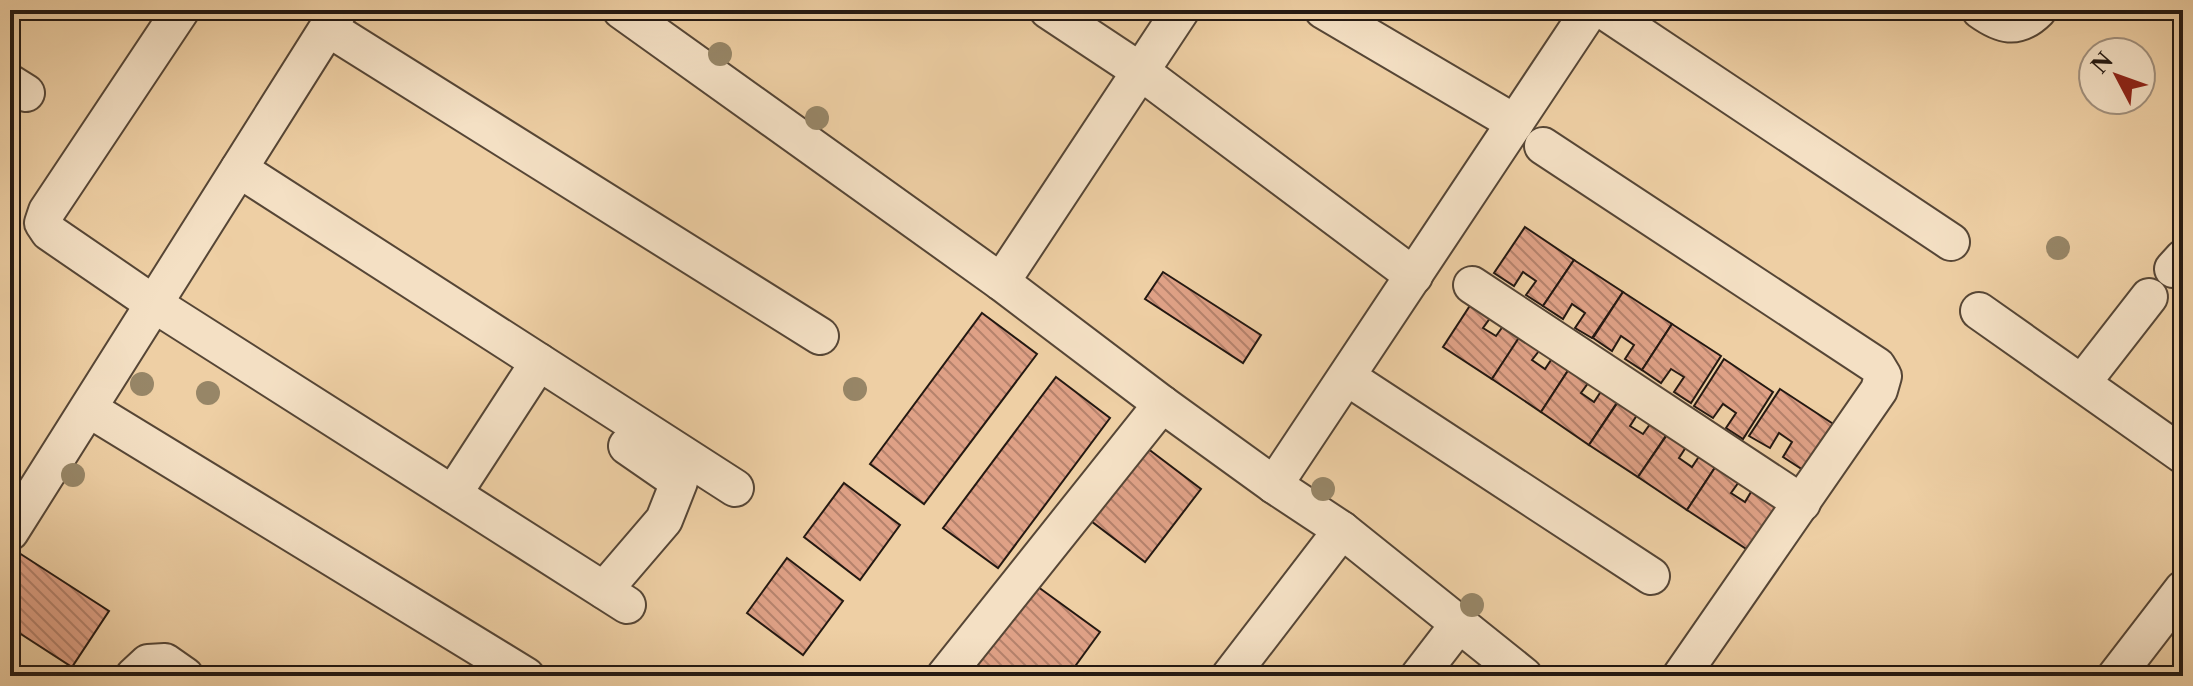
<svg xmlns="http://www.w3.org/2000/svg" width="2193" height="686" font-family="'Libre Caslon Text',serif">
  <defs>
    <pattern id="building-back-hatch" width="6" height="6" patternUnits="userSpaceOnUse" patternTransform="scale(2)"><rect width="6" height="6" fill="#dfa186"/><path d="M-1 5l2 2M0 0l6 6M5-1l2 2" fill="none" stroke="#b5826c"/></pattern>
  </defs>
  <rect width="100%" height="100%" fill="#eecfa4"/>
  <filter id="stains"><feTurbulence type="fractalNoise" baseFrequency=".0025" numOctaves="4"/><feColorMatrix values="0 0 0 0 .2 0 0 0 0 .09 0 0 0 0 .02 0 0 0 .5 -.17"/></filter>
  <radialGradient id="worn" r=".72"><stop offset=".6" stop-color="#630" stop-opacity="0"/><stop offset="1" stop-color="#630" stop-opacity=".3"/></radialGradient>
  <g fill="url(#building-back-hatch)" stroke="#241912" stroke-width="2">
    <polygon points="1525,227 1574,260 1543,306 1526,295 1536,281 1523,272 1514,286 1494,273"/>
    <polygon points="1574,260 1623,292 1592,338 1575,328 1585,313 1572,304 1563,319 1543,306"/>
    <polygon points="1163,272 1261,335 1243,363 1145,299"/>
    <polygon points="1623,292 1672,324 1642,370 1625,359 1634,345 1621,336 1612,351 1593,338"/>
    <polygon points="1473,301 1493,314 1483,328 1496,336 1506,322 1523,333 1492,379 1443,347"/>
    <polygon points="982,313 1037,354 924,504 870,464"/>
    <polygon points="1672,324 1721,356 1691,403 1674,392 1684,377 1671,369 1661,383 1642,370"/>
    <polygon points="1522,333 1542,347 1532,360 1545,369 1555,354 1571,366 1541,412 1492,379"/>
    <polygon points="1724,359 1773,392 1743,439 1726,428 1736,413 1723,404 1713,418 1694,406"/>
    <polygon points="1571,366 1591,379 1581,393 1594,402 1604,387 1620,398 1589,445 1541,412"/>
    <polygon points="1056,377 1110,418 998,568 943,528"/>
    <polygon points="1780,389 1844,431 1814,477 1783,457 1792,442 1779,433 1770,448 1749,436"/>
    <polygon points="1620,399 1639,412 1630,426 1643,434 1653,420 1669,431 1638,477 1589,445"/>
    <polygon points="1669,432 1688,444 1679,458 1692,467 1702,452 1718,463 1687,510 1638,477"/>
    <polygon points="1147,448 1201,489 1145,562 1091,521"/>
    <polygon points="1718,463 1741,479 1731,493 1745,502 1754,487 1785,508 1754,554 1687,510"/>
    <polygon points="844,483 900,525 860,580 804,537"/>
    <polygon points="16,551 109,611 72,667 10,627 10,561"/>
    <polygon points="787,558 843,601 803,655 747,613"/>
    <polygon points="1034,584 1100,632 1068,676 967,676"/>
  </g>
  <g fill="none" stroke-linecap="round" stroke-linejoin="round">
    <g stroke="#564636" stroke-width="40">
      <g id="minor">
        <polyline points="181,10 47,211 43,223 49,232 154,304 627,605"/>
        <polyline points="621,10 1001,282 1162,404 1274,485 1342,530 1524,676"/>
        <polyline points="1048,10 1140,71 1414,276"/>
        <polyline points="1323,10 1515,123"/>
        <polyline points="1603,10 1951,242"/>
        <path d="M1980 10C2001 25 2017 31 2038 10"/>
        <polyline points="328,28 820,336"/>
        <polyline points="10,83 26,93"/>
        <polyline points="1543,146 1877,366 1883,376 1879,390 1681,676"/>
        <polyline points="239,169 735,488"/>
        <polyline points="2173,269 2183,258"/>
        <polyline points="1001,282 1181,10"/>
        <polyline points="1472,285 1802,503"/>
        <polyline points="1979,311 2183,455"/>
        <polyline points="1347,377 1651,576"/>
        <polyline points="2082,383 2149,297"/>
        <polyline points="89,409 526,676"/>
        <polyline points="1274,485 1590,10"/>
        <polyline points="453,494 539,362"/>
        <polyline points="10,532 339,10"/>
        <polyline points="604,590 664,520 679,482 627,446"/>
        <polyline points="134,676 148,663 165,662 185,676"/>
        <polyline points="945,676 1162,404"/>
        <polyline points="1230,676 1342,530"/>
        <polyline points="1419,676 1459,624"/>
        <polyline points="2116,676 2183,589"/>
      </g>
    </g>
    <use href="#minor" stroke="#f4e0c4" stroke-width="36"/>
  </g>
  <g fill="#978667">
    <circle cx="720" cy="54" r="12"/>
    <circle cx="817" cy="118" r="12"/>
    <circle cx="2058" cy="248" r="12"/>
    <circle cx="142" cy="384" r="12"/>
    <circle cx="855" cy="389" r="12"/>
    <circle cx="208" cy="393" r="12"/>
    <circle cx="73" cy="475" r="12"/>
    <circle cx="1323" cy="489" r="12"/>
    <circle cx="1472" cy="605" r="12"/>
  </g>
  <rect width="2193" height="686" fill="none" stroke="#eecfa4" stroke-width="40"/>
  <rect x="12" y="12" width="2169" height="662" fill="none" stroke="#241912" stroke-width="4"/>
  <rect x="20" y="20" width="2153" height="646" fill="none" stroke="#241912" stroke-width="2"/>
  <g transform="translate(2117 76) rotate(311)"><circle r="38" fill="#f4e0c4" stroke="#a1907d" stroke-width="2"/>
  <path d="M0-6L14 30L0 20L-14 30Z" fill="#8f2418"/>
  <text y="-12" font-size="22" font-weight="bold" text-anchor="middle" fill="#241912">N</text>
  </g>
  <rect width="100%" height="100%" filter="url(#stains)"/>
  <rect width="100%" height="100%" fill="url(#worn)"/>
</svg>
